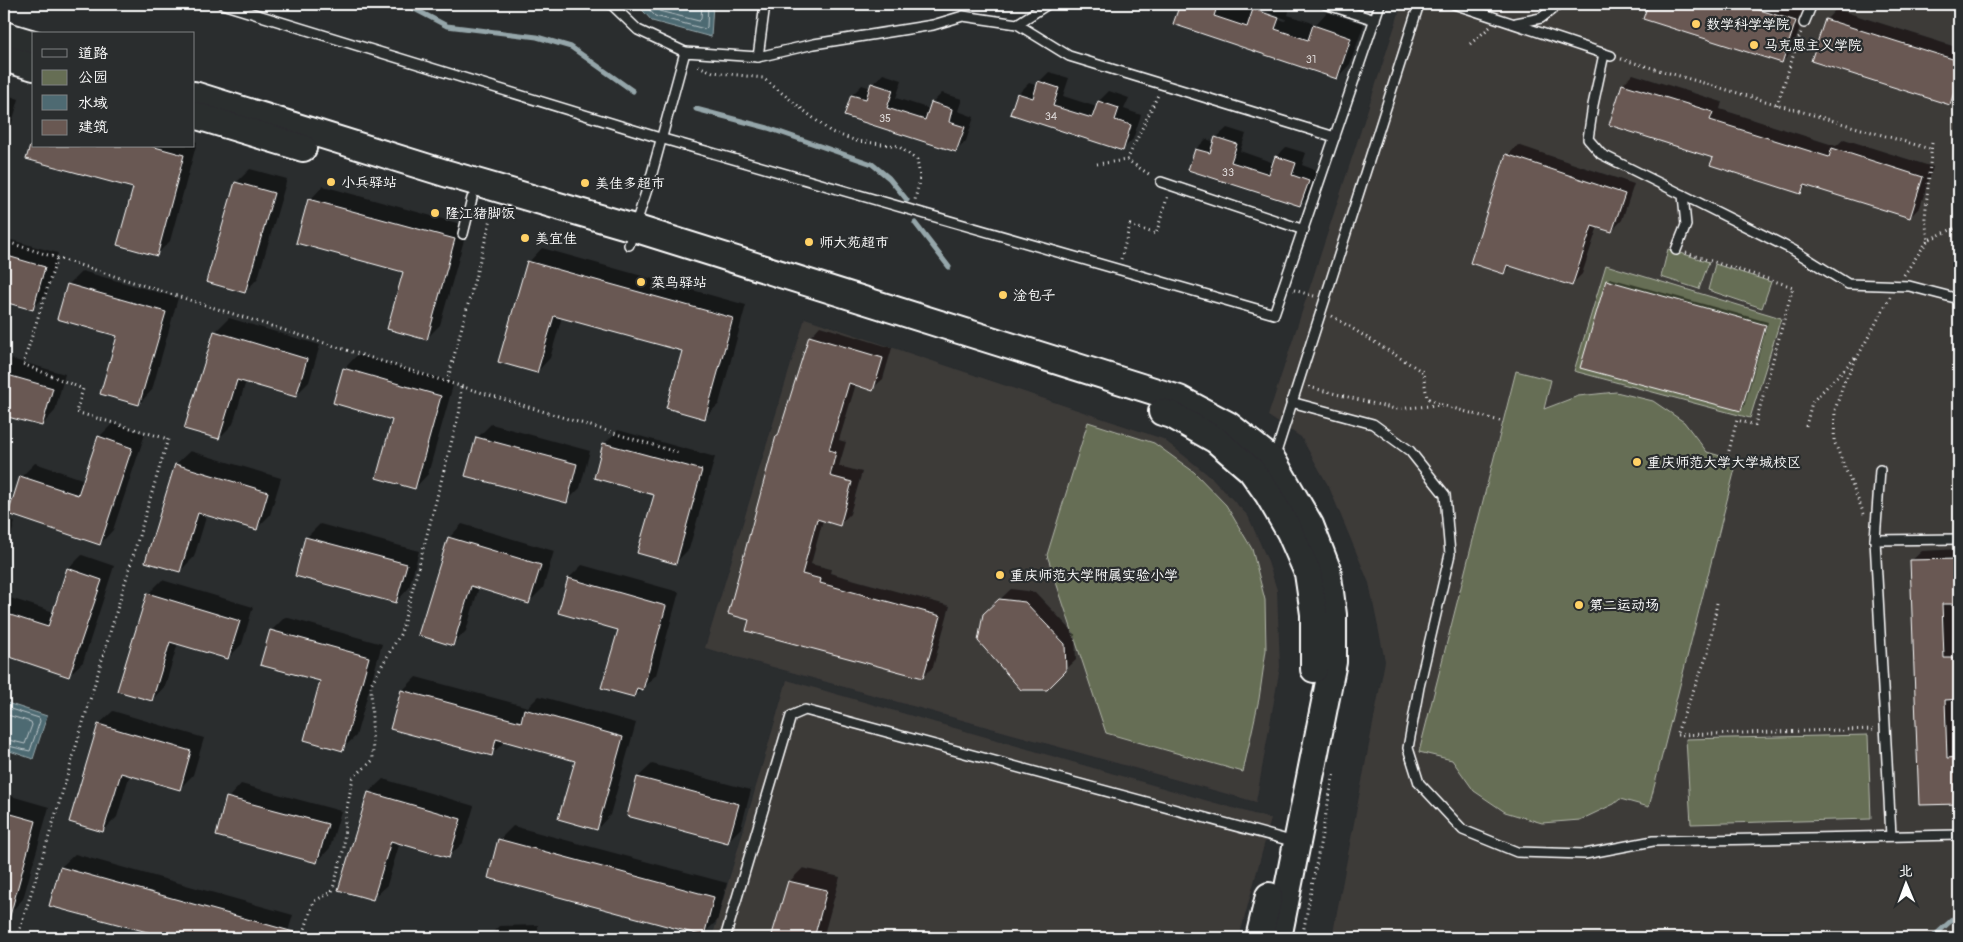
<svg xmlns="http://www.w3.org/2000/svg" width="1963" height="942" font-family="Pangolin,'LXGW WenKai TC',sans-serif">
  <rect width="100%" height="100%" fill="#2a2d2e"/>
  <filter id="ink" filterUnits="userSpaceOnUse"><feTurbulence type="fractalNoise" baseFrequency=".02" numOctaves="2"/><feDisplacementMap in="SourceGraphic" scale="10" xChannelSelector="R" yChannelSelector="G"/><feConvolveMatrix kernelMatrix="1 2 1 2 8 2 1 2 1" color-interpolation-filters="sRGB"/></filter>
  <g filter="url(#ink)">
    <g fill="#3d3a39">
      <polygon points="1402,4 1959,4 1959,938 1332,938 1385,661 1369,583 1329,487 1301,437 1268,416"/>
      <polygon points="805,318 1163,439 1212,478 1248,516 1267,559 1277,590 1280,667 1256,802 705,648"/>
      <polygon points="787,680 1271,819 1239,938 712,938"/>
    </g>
    <g fill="#666e54" stroke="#b2b6aa">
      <polygon points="1668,249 1709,262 1699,289 1661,277"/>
      <polygon points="1715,264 1771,282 1762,308 1708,290"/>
      <polygon points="1606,265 1781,318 1750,418 1574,371"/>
      <polygon points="1516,371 1551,380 1544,409 1578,396 1616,392 1653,401 1684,422 1707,452 1737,461 1649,807 1620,799 1614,804 1580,820 1542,823 1505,812 1474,791 1452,760 1419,752"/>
      <polygon points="1088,422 1154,443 1194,472 1226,505 1252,549 1265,600 1266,650 1259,699 1243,772 1106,733 1047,555"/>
      <polygon points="1868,735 1871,819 1691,824 1686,739"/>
    </g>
    <g fill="#4e6a72" stroke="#95a6aa">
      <polygon points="637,4 713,4 711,37 652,21"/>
      <polygon points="4,702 47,716 33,759 4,749"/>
    </g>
    <g fill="#0007" fill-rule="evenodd">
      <path d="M1181 4H1231L1254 11 1260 4H1291L1288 15 1316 24 1327 12 1364 24 1350 64 1337 78 1174 23ZM1261 10 1286 19 1285 21 1261 13Z"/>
      <polygon points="1650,4 1782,4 1805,11 1792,52 1782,62 1645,18"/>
      <polygon points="1836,9 1959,48 1959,94 1950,103 1826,20"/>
      <polygon points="1049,72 1069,78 1063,96 1097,107 1099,101 1109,91 1129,98 1124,109 1141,115 1133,139 1123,149 1012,113 1019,93 1029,83 1038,86 1039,82"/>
      <polygon points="883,74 902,80 896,98 930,109 932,103 942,93 962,99 958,111 974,117 966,141 956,151 852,95 862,85 871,88 873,84"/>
      <polygon points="1633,74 1722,102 1720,109 1836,146 1844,139 1933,167 1920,207 1910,217 1808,185 1801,192 1714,157 1610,124 1623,84"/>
      <polygon points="4,94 19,99 4,150"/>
      <polygon points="1227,128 1246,134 1240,151 1274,163 1276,157 1286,147 1306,153 1302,165 1318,171 1310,195 1300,205 1196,149 1206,139 1215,142 1216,138"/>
      <polygon points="34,136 34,146 194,146 194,141 197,142 170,241 156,255 135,187 28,158"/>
      <polygon points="1518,145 1634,184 1622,220 1612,231 1598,226 1582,274 1572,284 1512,265 1504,273 1508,155"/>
      <polygon points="250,169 287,179 258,278 245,292 208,281 237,182"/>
      <polygon points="323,186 468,226 440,325 427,338 405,271 310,200"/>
      <polygon points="4,238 58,253 46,295 32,309 4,301"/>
      <polygon points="542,248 746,305 719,404 705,417 683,350 562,317 550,358 537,372 529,262"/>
      <polygon points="82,271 178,298 152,390 139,404 118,335 68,285"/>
      <polygon points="1610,278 1768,322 1744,407 1741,410 1607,281"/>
      <polygon points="229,318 320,345 309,382 295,396 246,381 233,424 219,438 215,332"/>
      <polygon points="820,326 892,348 883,379 872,389 856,384 839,440 846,442 839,466 862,472 850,514 840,524 823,520 811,564 831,569 830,573 950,606 933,667 923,677 748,630 777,436 781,433 810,337"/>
      <polygon points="357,355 454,382 428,474 415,488 394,419 344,369"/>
      <polygon points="4,357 65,374 55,411 42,425 4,415"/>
      <polygon points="113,423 145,434 113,530 100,544 21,477 35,463 85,480 99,437"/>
      <polygon points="491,424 590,451 580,488 566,502 477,438"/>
      <polygon points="618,430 715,457 689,549 676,562 655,494 595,477 605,443"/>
      <polygon points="190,451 281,478 270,515 256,529 207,514 194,557 180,571 176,464"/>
      <polygon points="4,519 15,522 4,560"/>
      <polygon points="320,524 419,551 409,588 396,602 306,538"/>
      <polygon points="462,524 554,551 543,588 529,602 479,587 466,631 453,644 449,538"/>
      <polygon points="1959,549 1959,602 1952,603 1954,649 1959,648 1959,698 1955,698 1957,748 1959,748 1959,803 1920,804 1911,561 1922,551"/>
      <polygon points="82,555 114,566 83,662 69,675 4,654 4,596 54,612 68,569"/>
      <polygon points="582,565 679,592 656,675 634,696 619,629 569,578"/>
      <polygon points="162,580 253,607 242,644 228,658 178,643 165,686 152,700 148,594"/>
      <polygon points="1011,589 1035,592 1075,634 1076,660 1047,688 995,604"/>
      <polygon points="285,617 382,644 356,736 342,749 322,681 271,631"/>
      <polygon points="416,677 528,707 539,696 636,723 610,815 597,829 576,760 506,740 491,755 402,691"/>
      <polygon points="113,711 204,738 193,775 179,789 130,774 117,817 103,831 70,821 99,724"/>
      <polygon points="652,764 751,790 741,828 728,841 628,815 638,777"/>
      <polygon points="383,779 474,806 463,843 449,856 400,842 387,885 373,898 340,889 369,792"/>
      <polygon points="241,784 341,811 330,848 317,862 228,798"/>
      <polygon points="4,794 49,807 23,899 10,913 4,911"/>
      <polygon points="513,826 727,883 717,921 703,934 499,840"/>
      <polygon points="75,854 293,915 286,938 170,938 51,905 61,867"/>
      <polygon points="803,868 840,877 823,938 773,938 789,882"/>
      <polygon points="538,925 538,938 487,938 499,926"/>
      <polygon points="397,934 397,938 355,938 359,935"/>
    </g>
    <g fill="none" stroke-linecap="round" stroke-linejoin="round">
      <g stroke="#b8c3c7" stroke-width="1">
        <polyline points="644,4 655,16 705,29 707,27 708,4"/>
        <polyline points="652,4 659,11 699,21 701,19 702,4"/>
        <polyline points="4,707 39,718 40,721 30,751 4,745"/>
        <polyline points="4,714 31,722 32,725 25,744 4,739"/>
      </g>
      <g stroke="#95a6aa" stroke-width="5">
        <polyline points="405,4 447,26 537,37 571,47 633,91"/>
        <polyline points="696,109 768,128 872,164 889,178 907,200"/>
        <polyline points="915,223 949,267"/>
        <polyline points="1932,938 1953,919 1959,916"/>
      </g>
    </g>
    <g fill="#695852" stroke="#fff">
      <polygon points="1180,4 1218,4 1214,16 1247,27 1253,9 1279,18 1275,29 1308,40 1313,25 1351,38 1337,79 1173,24"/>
      <polygon points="1648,4 1740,4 1796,21 1782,63 1643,19"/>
      <polygon points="1825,19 1959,61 1959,76 1950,105 1811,61"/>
      <polygon points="1038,81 1059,88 1053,106 1092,118 1098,101 1119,108 1115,120 1131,125 1123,151 1010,114 1017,93 1033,98"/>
      <polygon points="871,83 893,90 887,108 925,120 931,102 952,109 949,122 965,127 956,152 844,116 851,95 866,99"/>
      <polygon points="1622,84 1713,112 1710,120 1829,157 1832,148 1923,177 1910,218 1804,185 1801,194 1710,165 1713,158 1609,125"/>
      <polygon points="1215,137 1237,144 1231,162 1269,174 1275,156 1296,163 1292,175 1309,181 1300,206 1188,170 1195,149 1210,153"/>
      <polygon points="30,146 151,146 184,155 157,256 117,245 133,188 26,159"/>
      <polygon points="1506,154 1625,194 1612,232 1592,226 1572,286 1507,265 1504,274 1470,263"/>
      <polygon points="235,182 274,193 245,293 206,282"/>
      <polygon points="308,199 455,239 427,340 387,329 403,272 296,243"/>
      <polygon points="4,255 45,267 33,310 4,302"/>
      <polygon points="527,261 733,318 705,419 666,408 682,351 554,316 537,373 498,362"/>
      <polygon points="1606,280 1766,325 1741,411 1580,368"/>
      <polygon points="67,284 166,312 139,405 100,394 117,336 57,319"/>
      <polygon points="214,331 307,359 296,397 237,380 219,439 184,429"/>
      <polygon points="809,336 883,358 873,391 849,383 829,450 836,452 830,476 852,482 840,526 817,519 802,574 821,579 820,583 941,616 923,678 746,631 749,620 728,614 776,436 778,436"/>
      <polygon points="343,368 441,396 415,489 376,478 392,420 333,403"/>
      <polygon points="4,374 53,388 42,426 4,416"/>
      <polygon points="98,436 132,448 100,545 8,514 20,476 78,495"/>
      <polygon points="476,437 577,464 567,503 465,476"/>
      <polygon points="603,443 702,470 676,564 637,553 654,495 594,478"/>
      <polygon points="175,464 268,492 257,530 198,513 180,572 145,562"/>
      <polygon points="305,537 407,564 396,603 295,576"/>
      <polygon points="448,537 541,565 529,604 471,586 453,646 418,635"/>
      <polygon points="1959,559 1959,604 1942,604 1944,658 1959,658 1959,699 1945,700 1947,758 1959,757 1959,804 1919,805 1910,560"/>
      <polygon points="67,568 102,580 69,677 4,655 4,613 48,627"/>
      <polygon points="568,578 666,606 643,690 637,688 634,697 601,688 618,630 558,613"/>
      <polygon points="147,593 240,621 228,659 170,642 152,701 117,691"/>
      <polygon points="999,599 1025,602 1065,644 1066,671 1047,690 1021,690 978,641 983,614"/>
      <polygon points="270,630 369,657 343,751 304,740 320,681 260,665"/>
      <polygon points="401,690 521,722 524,709 623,737 597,830 558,819 575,761 496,739 492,756 390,729"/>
      <polygon points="98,724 191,751 180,790 121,773 103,832 69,822"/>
      <polygon points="637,777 739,804 728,843 627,816"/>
      <polygon points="368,792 461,819 449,858 391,841 373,900 338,890"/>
      <polygon points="226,797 328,824 317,863 216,836"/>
      <polygon points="4,812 36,821 8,923 4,922"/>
      <polygon points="498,839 714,897 704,936 488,878"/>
      <polygon points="60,867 301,934 300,938 170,938 49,906"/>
      <polygon points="788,881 827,890 814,938 771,938"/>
    </g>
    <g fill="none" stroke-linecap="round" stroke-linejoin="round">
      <g stroke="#fff" stroke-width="12">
        <g id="lane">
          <polyline points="222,4 660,138 1274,314 1380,4"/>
          <polyline points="611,4 638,30 685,52"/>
          <polyline points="1325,4 1375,20"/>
          <polyline points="1454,4 1611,56"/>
          <polyline points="1516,23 1541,18 1559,4"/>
          <polyline points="1804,23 1812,4"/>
          <polyline points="1017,24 1069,56 1335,137"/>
          <polyline points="1604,54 1593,105 1588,139 1601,154 1683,195 1686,225 1676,250"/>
          <polyline points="758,57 765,4"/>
          <polyline points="1161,182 1304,230"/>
          <polyline points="1683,195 1793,250 1848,284 1909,286 1959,299"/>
          <polyline points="463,234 472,198"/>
          <polyline points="629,245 651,177 685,52 758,57 814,44 933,25 963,16 1017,24 1048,4"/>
          <polyline points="1291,402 1373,424 1410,451 1445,495 1450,554 1419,687 1408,748 1419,783 1463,830 1517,852 1585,854 1653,841 1959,835"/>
          <polyline points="1274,459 1419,4"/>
          <polyline points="1875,540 1880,470"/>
          <polyline points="1891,836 1875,540 1959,539"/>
          <polyline points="725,938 791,716 805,710 1295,842"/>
        </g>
      </g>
      <g stroke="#fff" stroke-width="30">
        <g id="secondary">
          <polyline points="4,35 34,44"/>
          <polyline points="4,58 34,67"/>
          <polyline points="194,95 445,173 634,228 1179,399 1228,425 1273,461 1310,525 1327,569 1333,615 1333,662 1278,938"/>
          <polyline points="194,115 303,148"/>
          <polyline points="1162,412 1172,415 1216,440 1251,470 1268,494 1290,532 1308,573 1314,614 1314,669"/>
          <polyline points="1259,938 1269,896"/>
        </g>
      </g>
      <g stroke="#fff" stroke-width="3" stroke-dasharray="1 4" stroke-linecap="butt">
        <polyline points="1470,44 1490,27"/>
        <polyline points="1621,59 1930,149"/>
        <polyline points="698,66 713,72 763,78 831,132 857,141 898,146 917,160 920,177 915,200"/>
        <polyline points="1777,105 1801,32"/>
        <polyline points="1932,143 1925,218 1928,240 1955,228 1959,233"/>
        <polyline points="1127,160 1158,95"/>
        <polyline points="1097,164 1127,160 1152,176"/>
        <polyline points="4,241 447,382 679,453"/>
        <polyline points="1686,253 1793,287 1755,425 1737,420 1727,458"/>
        <polyline points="1121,259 1130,225 1156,234 1168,195"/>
        <polyline points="1904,275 1928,240"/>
        <polyline points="1294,290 1314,296"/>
        <polyline points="1332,316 1423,372 1427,398 1442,405"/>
        <polyline points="447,382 494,208"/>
        <polyline points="1309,387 1395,409 1442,405 1503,422"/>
        <polyline points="1806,426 1812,402 1857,356"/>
        <polyline points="1864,514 1834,441 1835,410 1844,382 1890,297"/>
        <polyline points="1717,603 1708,653 1676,735 1875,729"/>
        <polyline points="17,938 54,820 168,439 76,412 83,389 23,364 57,258"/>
        <polyline points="302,938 314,901 332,892 344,848 345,817 353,778 373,760 371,684 401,633 460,410 461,386"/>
        <polyline points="1302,938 1334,772"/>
      </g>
      <use href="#lane" stroke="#2a2d2e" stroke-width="9"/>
      <use href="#secondary" stroke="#2a2d2e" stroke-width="26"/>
    </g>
  </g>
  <g fill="#ffd166" stroke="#2a2d2e" stroke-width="2">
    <circle cx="1696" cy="24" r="5"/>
    <circle cx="1754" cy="45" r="5"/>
    <circle cx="331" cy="182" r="5"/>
    <circle cx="585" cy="183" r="5"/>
    <circle cx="435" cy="213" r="5"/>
    <circle cx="525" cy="238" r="5"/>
    <circle cx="809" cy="242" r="5"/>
    <circle cx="641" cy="282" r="5"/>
    <circle cx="1003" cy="295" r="5"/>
    <circle cx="1637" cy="462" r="5"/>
    <circle cx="1000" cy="575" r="5"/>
    <circle cx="1579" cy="605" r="5"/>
  </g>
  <g text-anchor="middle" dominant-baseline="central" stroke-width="4.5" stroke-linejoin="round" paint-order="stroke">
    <g font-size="11" fill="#dad5d4">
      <text x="1311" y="59">31</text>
      <text x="1051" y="116">34</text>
      <text x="885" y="118">35</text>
      <text x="1228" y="172">33</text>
    </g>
    <g font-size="14" fill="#fff" stroke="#2a2d2e" text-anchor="start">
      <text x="1706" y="24">数学科学学院</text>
      <text x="1764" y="45">马克思主义学院</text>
      <text x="341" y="182">小兵驿站</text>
      <text x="595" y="183">美佳多超市</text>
      <text x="445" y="213">隆江猪脚饭</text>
      <text x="535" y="238">美宜佳</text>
      <text x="819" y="242">师大苑超市</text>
      <text x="651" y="282">菜鸟驿站</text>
      <text x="1013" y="295">淦包子</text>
      <text x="1647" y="462">重庆师范大学大学城校区</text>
      <text x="1010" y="575">重庆师范大学附属实验小学</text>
      <text x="1589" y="605">第二运动场</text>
    </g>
  </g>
  <rect width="1963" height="942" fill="none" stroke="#2a2d2e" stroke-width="20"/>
  <rect x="10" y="10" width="1943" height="922" fill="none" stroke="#fff" stroke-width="2" filter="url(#ink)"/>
  <rect x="32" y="32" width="162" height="115" fill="#2a2d2e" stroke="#7f8182"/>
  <rect x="42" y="49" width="25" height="8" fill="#2a2d2e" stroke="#7f8182"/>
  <text x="78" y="58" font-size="15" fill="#ffffff">道路</text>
  <rect x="42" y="70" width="25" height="15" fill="#666e54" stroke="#7f8182"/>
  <text x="78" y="82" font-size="15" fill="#ffffff">公园</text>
  <rect x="42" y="95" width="25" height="15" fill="#4e6a72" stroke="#7f8182"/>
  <text x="78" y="108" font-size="15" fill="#ffffff">水域</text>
  <rect x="42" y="120" width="25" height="15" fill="#695852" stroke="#7f8182"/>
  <text x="78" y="132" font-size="15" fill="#ffffff">建筑</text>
  <g transform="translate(1906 884) rotate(359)" stroke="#2a2d2e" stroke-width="4" paint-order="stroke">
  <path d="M0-4L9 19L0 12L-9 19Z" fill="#ffffff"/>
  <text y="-8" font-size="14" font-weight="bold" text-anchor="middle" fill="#ffffff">北</text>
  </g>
</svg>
